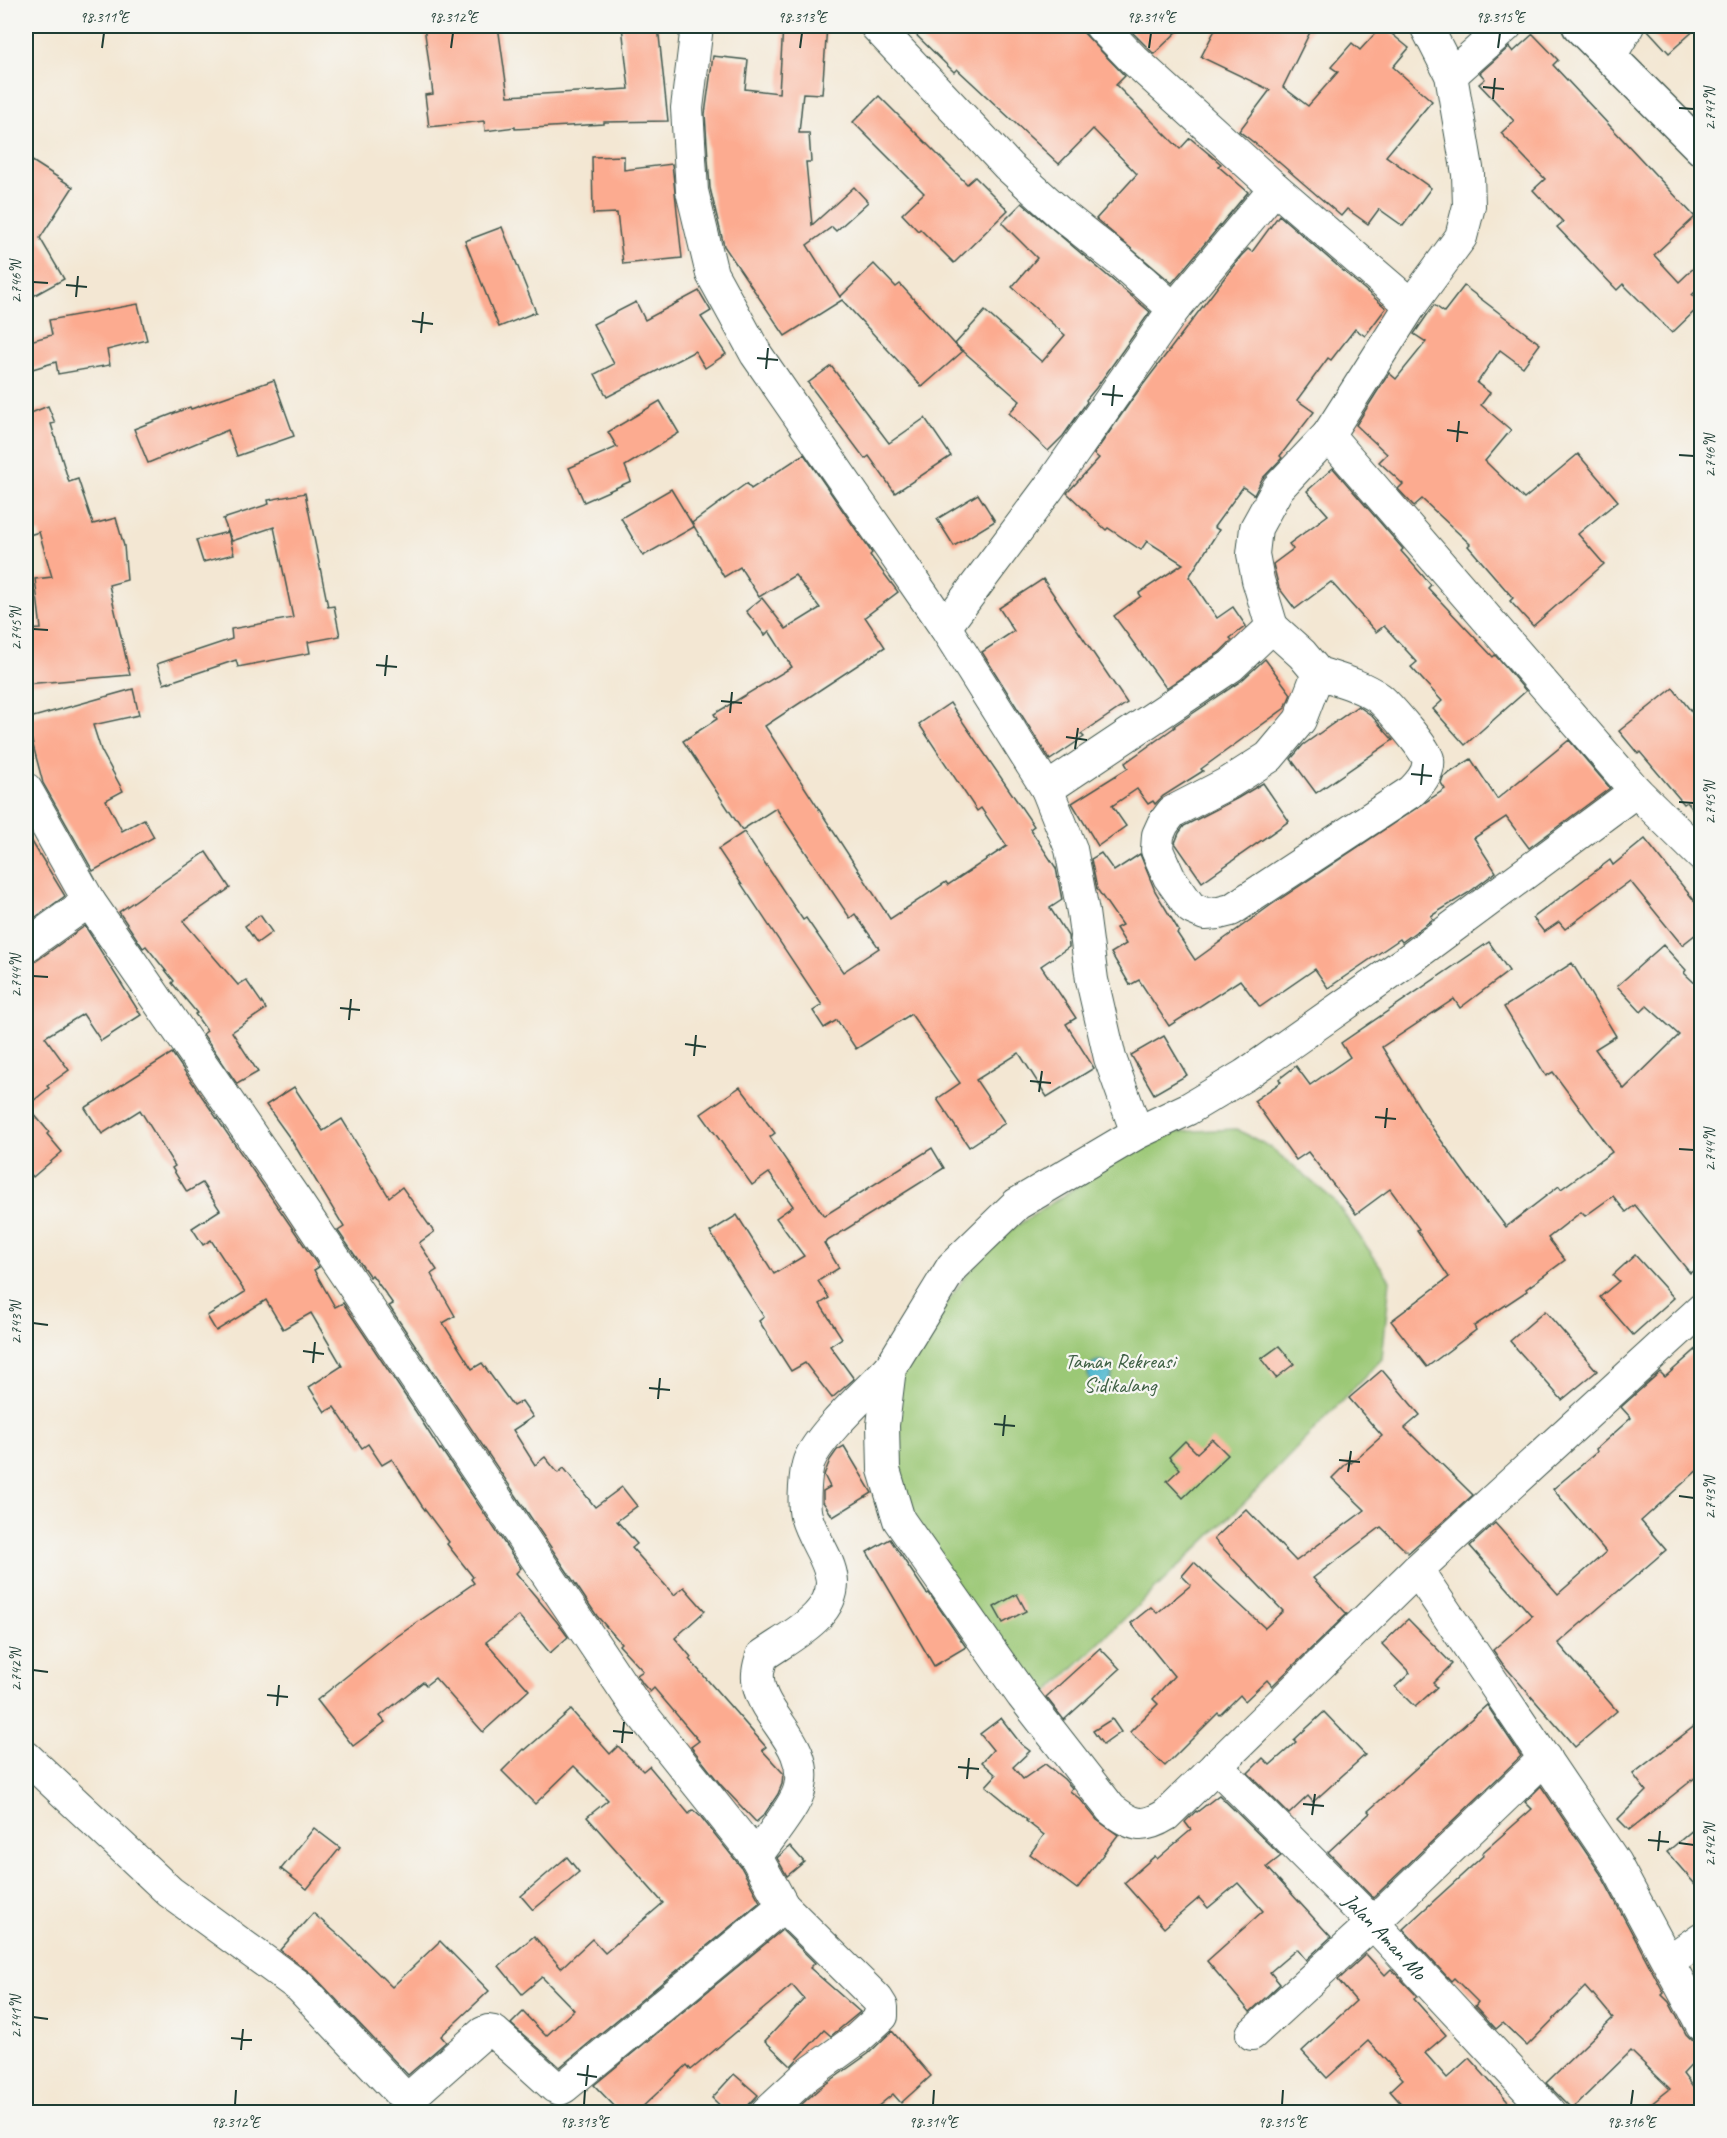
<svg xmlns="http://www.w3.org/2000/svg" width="1727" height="2138" font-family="Caveat,sans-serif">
  <rect width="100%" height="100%" fill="#f6f6f2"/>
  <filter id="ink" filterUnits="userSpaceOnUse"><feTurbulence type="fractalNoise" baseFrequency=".0167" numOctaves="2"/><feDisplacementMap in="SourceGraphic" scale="12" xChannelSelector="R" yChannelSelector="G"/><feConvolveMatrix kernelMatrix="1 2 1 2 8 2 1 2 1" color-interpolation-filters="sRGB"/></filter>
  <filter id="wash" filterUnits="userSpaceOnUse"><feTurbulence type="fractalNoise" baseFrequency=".008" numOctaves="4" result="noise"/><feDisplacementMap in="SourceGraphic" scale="24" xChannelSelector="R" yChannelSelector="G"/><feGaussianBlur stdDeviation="1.35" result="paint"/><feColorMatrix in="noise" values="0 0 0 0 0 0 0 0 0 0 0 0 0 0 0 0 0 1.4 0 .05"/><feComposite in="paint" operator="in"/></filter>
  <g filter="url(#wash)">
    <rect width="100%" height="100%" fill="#f3e7d3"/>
    <polygon fill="#9bc876" stroke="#5d8255" stroke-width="1.5" points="1236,1129 1270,1147 1334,1200 1390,1280 1382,1359 1247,1500 1031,1709 899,1508 894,1379 966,1275 1012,1229 1114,1162 1176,1132"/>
    <circle fill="#51b8cf" stroke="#387a82" stroke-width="1.5" cx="1100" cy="1373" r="12"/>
    <g id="blocks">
      <g fill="#fcab90">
        <polygon points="424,26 498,26 508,96 629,89 622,26 658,26 668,121 604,122 604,124 515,129 515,127 485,131 484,121 429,127 425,95 433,94"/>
        <polygon points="783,26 827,26 822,94 803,93 799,133 809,133 811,162 806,162 812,225 854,187 868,202 836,231 832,227 807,245 840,297 874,264 896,287 900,284 962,352 922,387 842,300 785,336 724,246 710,188 705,114 713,56 748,60 745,89 779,93"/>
        <polygon points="907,26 1077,26 1125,76 1116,85 1180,149 1190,138 1221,164 1218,166 1248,192 1172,283 1096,219 1137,174 1093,129 1059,164 957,69 954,72"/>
        <polygon points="1126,26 1183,26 1154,54"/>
        <polygon points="1217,26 1313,26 1283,87 1308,106 1338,72 1331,67 1352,43 1360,50 1382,26 1409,48 1393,67 1432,101 1386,156 1431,188 1403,226 1379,209 1368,224 1347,209 1341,216 1274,158 1239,131 1270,90 1201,57"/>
        <polygon points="1646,26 1699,26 1669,53 1646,28"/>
        <polygon points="1533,34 1558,60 1553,65 1695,217 1654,255 1679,282 1701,261 1701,286 1692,295 1701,305 1672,333 1623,284 1617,290 1557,227 1563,222 1533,190 1545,179 1501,133 1514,121 1479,84 1485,79 1480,73 1509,47 1513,52"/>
        <polygon points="879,96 967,184 975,177 1008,210 954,263 920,229 918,231 902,214 924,193 853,122"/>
        <polygon points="624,156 624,170 672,164 682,258 623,264 617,213 593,214 592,157"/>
        <polygon points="26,157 73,187 40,238 64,279 26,300"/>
        <polygon points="1022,203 1150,312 1096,388 1086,400 1087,402 1063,436 1048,451 1009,413 1020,401 955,344 985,311 1042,362 1065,335 1012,287 1037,258 1002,223"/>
        <polygon points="1279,215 1386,308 1365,336 1355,329 1331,360 1328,358 1297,400 1314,412 1280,456 1282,458 1262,479 1254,495 1243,487 1214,527 1219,530 1189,577 1217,618 1233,607 1246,626 1230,638 1232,640 1220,652 1166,688 1114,616 1141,596 1139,593 1183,564 1147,541 1141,550 1108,528 1106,530 1067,493 1099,458 1094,454 1133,398 1241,256 1248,249 1252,252"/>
        <polygon points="502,227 536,312 499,327 465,241"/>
        <polygon points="1464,286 1540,344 1523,367 1500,350 1477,383 1490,393 1481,405 1511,430 1485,461 1524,499 1578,454 1618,501 1578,534 1604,564 1533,626 1510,601 1513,598 1468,546 1470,544 1422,499 1414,506 1398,489 1403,484 1379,462 1387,454 1356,425 1389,373 1396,379 1426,342 1414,334 1434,305 1444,312"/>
        <polygon points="699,291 711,311 701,317 726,354 705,368 695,351 607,397 595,374 614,364 593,324 636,302 645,320"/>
        <polygon points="138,304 147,340 107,350 110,365 58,374 56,362 26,371 26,342 52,335 49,320"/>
        <polygon points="831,366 889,443 925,418 951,456 895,493 869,456 865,459 808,383"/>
        <polygon points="274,380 294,436 237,456 228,430 148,463 134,429 190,407 191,409"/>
        <polygon points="660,401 679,433 625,466 631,481 584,502 569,468 617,447 608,432"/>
        <polygon points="48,406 55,423 51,424 69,482 78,479 93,524 116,518 124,546 127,580 109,585 130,675 26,684 26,630 41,629 35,579 52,577 39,532 26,536 26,415"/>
        <polygon points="804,454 872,553 870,555 898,592 865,617 885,647 765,726 890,919 946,882 948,885 1007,846 981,808 977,811 919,724 950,703 1034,826 1030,829 1056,868 1062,900 1050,908 1068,936 1069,947 1041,966 1076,1018 1066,1024 1094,1068 1047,1097 1019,1053 976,1080 1005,1123 969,1147 937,1099 960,1083 911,1014 856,1049 837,1020 824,1028 813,1011 822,1005 718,849 744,832 803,920 806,918 843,972 879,948 855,914 850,918 776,808 742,830 683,741 717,719 714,714 792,667 769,631 765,635 746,611 762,598 786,629 820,608 795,575 759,597 740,567 724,577 692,523 747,483 751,489"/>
        <polygon points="1333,468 1403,549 1401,551 1431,585 1428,588 1493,657 1495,655 1526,691 1465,745 1433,709 1442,701 1411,667 1417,662 1384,626 1376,632 1331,582 1295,609 1279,588 1273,564 1293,549 1289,544 1328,515 1307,491"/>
        <polygon points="671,489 694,527 643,556 621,518"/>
        <polygon points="305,493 328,607 334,606 340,636 308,642 310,653 238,667 236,660 164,684 157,664 232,639 231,629 293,618 274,527 232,541 223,519 269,504 268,500"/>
        <polygon points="978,494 995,521 954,546 937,519"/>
        <polygon points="228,532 234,554 203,562 196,540"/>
        <polygon points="1043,579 1127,703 1081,734 1084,737 1050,760 982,652 1014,631 999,608"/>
        <polygon points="1265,659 1291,694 1285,708 1201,769 1203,771 1163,796 1155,804 1153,801 1148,804 1137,789 1112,806 1126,826 1098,846 1072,803 1128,768 1125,763 1175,727 1174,726 1241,681"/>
        <polygon points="1673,688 1701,724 1701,820 1687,802 1684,804 1640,752 1638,754 1619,731"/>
        <polygon points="133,689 139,715 93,725 101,750 123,791 106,800 122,831 144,819 154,837 93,871 43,783 26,719"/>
        <polygon points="1358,706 1371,715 1393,740 1316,793 1291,759 1303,745"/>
        <polygon points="1569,740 1610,788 1529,848 1506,817 1474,838 1496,872 1468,893 1431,916 1433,919 1402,942 1400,939 1328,988 1315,969 1260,1007 1240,980 1169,1026 1139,980 1130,985 1111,953 1126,944 1116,928 1122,925 1097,889 1091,859 1101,853 1114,871 1140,854 1155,891 1179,931 1177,933 1195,960 1271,905 1445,789 1441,783 1443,777 1471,759 1497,799"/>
        <polygon points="1263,783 1289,821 1202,882 1175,843 1179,833 1184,826 1238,798"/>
        <polygon points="26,832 65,896 26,924"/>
        <polygon points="1645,839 1701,909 1701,930 1682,945 1630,881 1565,929 1559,922 1544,932 1533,918 1610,860 1613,865"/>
        <polygon points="206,852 230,888 183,921 238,985 246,980 266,1009 232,1032 258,1072 237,1084 203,1034 207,1031 195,1014 197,1013 172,983 174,981 146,946 143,948 119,912"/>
        <polygon points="260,915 272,932 257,943 245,926"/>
        <polygon points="85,926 141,1015 101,1041 83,1014 45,1037 69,1070 47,1086 49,1088 27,1106 49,1132 47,1134 62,1152 33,1177 26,1168 26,964 36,961"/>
        <polygon points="1489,942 1509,971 1460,1008 1454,999 1382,1047 1433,1129 1486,1203 1487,1202 1506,1227 1559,1186 1561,1189 1612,1152 1553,1072 1546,1076 1504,1007 1572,963 1616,1036 1595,1049 1624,1089 1679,1035 1647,1006 1641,1012 1617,986 1663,945 1686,970 1684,973 1701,989 1701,1265 1690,1273 1635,1205 1626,1212 1613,1196 1585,1216 1581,1212 1548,1238 1565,1260 1526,1289 1527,1291 1474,1326 1476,1330 1427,1367 1391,1321 1449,1277 1417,1230 1419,1229 1390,1189 1356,1214 1308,1152 1296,1160 1254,1101 1281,1082 1279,1079 1296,1066 1310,1085 1350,1057 1341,1043"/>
        <polygon points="1164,1036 1187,1075 1154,1094 1131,1055"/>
        <polygon points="172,1053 319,1267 314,1270 335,1307 343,1303 416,1412 440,1450 441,1449 521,1568 516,1573 557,1622 568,1637 550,1653 519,1616 486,1642 529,1690 483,1732 435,1678 426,1685 423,1682 380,1716 385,1722 353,1746 317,1700 389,1642 474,1583 471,1579 473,1577 447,1544 449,1542 422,1506 392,1459 382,1465 368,1444 362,1448 334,1407 325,1412 309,1387 342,1366 311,1313 283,1329 266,1300 216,1331 207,1316 245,1292 211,1240 203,1245 192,1228 220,1210 202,1183 187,1192 172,1168 175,1166 140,1110 102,1134 85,1108"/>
        <polygon points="294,1087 323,1131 342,1119 389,1197 402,1187 434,1232 419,1243 437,1270 431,1274 455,1316 443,1323 472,1369 482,1363 513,1406 522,1401 533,1417 513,1430 535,1465 545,1457 558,1473 564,1468 595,1507 622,1487 637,1506 617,1521 637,1544 632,1548 674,1595 684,1587 705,1611 675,1638 691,1657 689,1659 766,1747 762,1750 783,1773 782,1784 778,1794 764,1815 756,1822 721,1785 691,1747 699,1741 654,1688 650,1692 643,1684 637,1675 643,1671 619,1645 621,1643 597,1616 389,1306 393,1304 372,1275 370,1277 338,1231 344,1227 292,1141 266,1105"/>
        <polygon points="740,1087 775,1133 770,1137 824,1216 932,1148 944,1168 824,1243 839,1268 818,1281 829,1298 820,1304 842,1338 830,1346 854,1379 832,1398 805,1363 791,1371 759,1321 764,1317 710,1232 737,1215 774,1274 804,1256 776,1218 793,1206 769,1173 752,1185 701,1114"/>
        <polygon points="1635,1255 1674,1298 1633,1335 1600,1297 1619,1281 1613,1275"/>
        <polygon points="1545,1311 1597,1371 1562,1400 1510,1341"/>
        <polygon points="1701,1345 1701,1467 1641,1521 1666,1550 1558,1643 1617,1711 1575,1747 1502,1663 1493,1650 1532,1616 1470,1546 1495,1523 1558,1594 1606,1552 1553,1489 1597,1452 1596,1449 1631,1418 1621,1407 1660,1372 1665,1377"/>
        <polygon points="1279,1346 1294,1364 1276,1378 1261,1359"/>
        <polygon points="1382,1370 1420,1415 1405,1428 1473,1495 1408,1553 1381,1527 1313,1578 1347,1614 1272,1686 1267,1680 1245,1701 1240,1695 1220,1715 1218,1713 1165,1766 1130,1732 1158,1704 1153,1699 1174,1676 1131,1623 1151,1607 1157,1613 1191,1585 1182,1576 1194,1562 1265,1628 1283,1611 1214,1539 1246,1509 1296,1561 1365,1510 1332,1478 1349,1461 1351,1463 1382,1436 1349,1398"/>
        <polygon points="1212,1439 1228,1455 1183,1498 1167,1481 1180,1469 1169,1457 1185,1441 1197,1453"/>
        <polygon points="844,1446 872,1493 833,1517 823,1502 823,1491 830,1487 824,1475 830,1460 837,1450"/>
        <polygon points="890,1539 927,1594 929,1593 966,1647 934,1666 867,1552"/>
        <polygon points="1017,1594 1026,1611 1003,1623 994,1607"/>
        <polygon points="1408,1619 1452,1664 1433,1683 1437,1687 1415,1707 1395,1687 1410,1673 1382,1644"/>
        <polygon points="1100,1648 1120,1669 1064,1720 1046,1697"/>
        <polygon points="1487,1705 1521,1756 1373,1898 1328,1852 1370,1813 1368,1811"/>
        <polygon points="571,1710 610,1754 618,1746 643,1771 649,1766 689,1814 693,1810 701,1817 741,1867 760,1902 560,2067 511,2024 523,2012 546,2036 574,2010 542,1977 522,1994 499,1966 534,1936 561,1968 592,1939 605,1953 663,1903 587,1817 608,1800 574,1766 535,1804 502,1771 524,1749 525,1750"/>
        <polygon points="1324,1712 1365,1755 1313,1802 1308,1796 1289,1814 1248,1773 1263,1758 1270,1765 1296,1742 1294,1740"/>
        <polygon points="1001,1718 1021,1744 1030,1751 1013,1767 1023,1779 1045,1764 1064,1779 1072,1788 1070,1791 1080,1799 1097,1820 1118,1835 1077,1889 1030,1854 1044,1835 1026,1821 1027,1820 986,1786 996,1775 982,1762 993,1750 980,1734"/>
        <polygon points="1112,1719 1121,1732 1103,1745 1093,1731"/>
        <polygon points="1701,1721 1701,1773 1629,1830 1618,1819 1646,1791 1633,1774"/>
        <polygon points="1541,1786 1600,1873 1664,1993 1662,1995 1669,2002 1686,2034 1692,2040 1701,2043 1701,2055 1683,2074 1701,2098 1701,2112 1641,2112 1670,2089 1631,2051 1572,2109 1546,2083 1613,2018 1593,1994 1592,1995 1585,1987 1527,2046 1503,2023 1496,2029 1475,2006 1478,2002 1454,1978 1451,1981 1403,1929 1484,1855 1482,1853 1532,1809 1525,1802"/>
        <polygon points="1219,1795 1281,1856 1267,1867 1331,1937 1306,1960 1297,1949 1270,1972 1280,1984 1250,2012 1207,1961 1263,1911 1238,1883 1208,1908 1199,1898 1164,1928 1124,1883 1155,1856 1157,1859 1191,1830 1185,1822 1196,1811 1197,1812"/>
        <polygon points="1701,1823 1701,1891 1667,1852"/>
        <polygon points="314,1828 340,1848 307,1889 281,1869"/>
        <polygon points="790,1846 804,1862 787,1876 777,1858"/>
        <polygon points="567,1857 579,1872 533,1910 521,1896"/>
        <polygon points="313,1913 342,1938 392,1987 440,1941 489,1991 441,2036 446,2042 408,2075 313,1975 280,1950"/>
        <polygon points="782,1930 815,1963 810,1968 860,2012 831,2036 824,2030 791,2066 765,2041 804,1999 792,1985 691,2070 687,2065 637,2112 620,2112 594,2085"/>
        <polygon points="1366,1954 1385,1975 1391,1969 1417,1996 1414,1999 1446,2035 1425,2053 1447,2078 1469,2058 1517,2112 1416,2112 1409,2105 1405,2108 1390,2091 1403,2079 1368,2041 1327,2078 1302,2051 1356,2001 1338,1980"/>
        <polygon points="892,2031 931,2076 901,2103 893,2094 871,2112 793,2112 820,2088 868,2054"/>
        <polygon points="734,2074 758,2095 742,2112 727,2112 712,2098"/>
      </g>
    </g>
  </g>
  <g filter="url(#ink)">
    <use href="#blocks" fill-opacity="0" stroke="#3f564c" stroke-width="1.5"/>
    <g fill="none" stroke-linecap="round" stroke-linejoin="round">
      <g stroke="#3f564c" stroke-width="34">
        <g id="minor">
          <polyline points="697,26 687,108 692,191 712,274 756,354 945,627 1047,789 1071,849 1083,912 1092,980 1110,1058 1137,1133"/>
          <polyline points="876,26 1008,166 1062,215 1121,262 1174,309"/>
          <polyline points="1101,26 1133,59 1275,188 1411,305"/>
          <polyline points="1610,56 1628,26"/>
          <polyline points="1451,75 1506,26"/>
          <polyline points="1328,435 1636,791 1702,856"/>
          <polyline points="945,627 1048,489 1174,309 1275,188"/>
          <path d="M1272 627 1302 654 1318 673 1300 720 1269 757 1230 782 1172 812 1163 824 1158 835 1157 850 1169 877 1191 908 1205 914 1219 913 1231 910 1412 791C1420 783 1430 771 1428 759 1427 750 1386 703 1379 698 1360 685 1339 680 1318 673"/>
          <polyline points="26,789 89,901 295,1199 637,1708 756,1857 783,1906 877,1999 882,2007 882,2016 857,2039 807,2075 767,2112"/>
          <polyline points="1047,789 1231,666 1272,627 1258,580 1253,554 1256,528 1278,488 1328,435 1411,305 1461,237 1469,206 1468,174 1451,75 1426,26"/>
          <path d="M1636 791 1411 958 1245 1075 1188 1109 1137 1133 1017 1204 952 1267 890 1368 883 1425 884 1470 899 1520 1022 1695 1111 1809C1132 1825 1142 1830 1166 1815L1417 1570 1702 1309"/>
          <polyline points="26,946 89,901"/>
          <polyline points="1417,1570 1615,1863 1702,2025"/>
          <polyline points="26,1757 170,1892 300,1987 397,2090 405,2095 415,2093 483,2033 488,2031 494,2032 555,2087 560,2089 564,2087 783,1906"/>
          <path id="s1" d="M1216 1766 1373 1923 1549 2112"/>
          <path d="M756 1857C767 1840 797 1805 800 1787 810 1743 760 1716 758 1679 757 1671 760 1663 762 1656 779 1644 803 1631 817 1616 852 1579 816 1552 806 1516 803 1505 805 1472 809 1461 819 1435 869 1390 890 1368"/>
          <polyline points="1669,1961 1702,1938"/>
          <polyline points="1252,2034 1373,1923 1545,1758"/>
        </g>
      </g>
      <g stroke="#3f564c" stroke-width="36">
        <polyline id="highway" points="1579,26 1702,149"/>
      </g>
      <use href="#minor" stroke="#fff" stroke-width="32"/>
      <use href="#highway" stroke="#fff" stroke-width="33"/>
    </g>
  </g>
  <path fill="none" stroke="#1f3d34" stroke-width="2" d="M102 48 104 33M451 48 453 33M800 48 802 33M1149 48 1151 33M1498 48 1500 33M1483 87 1504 89M1493 99 1495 78M1679 108 1694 109M33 282 48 283M66 285 87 287M76 297 78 276M412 321 433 324M421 333 423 312M757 358 778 360M766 369 768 348M1102 394 1123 396M1112 406 1114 385M1447 430 1468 433M1457 442 1459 421M1679 455 1694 456M33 629 48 630M376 665 397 667M385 676 387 655M721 701 742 703M730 713 732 692M1066 737 1087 740M1075 749 1078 728M1411 774 1432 776M1421 785 1423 764M1679 802 1694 803M33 976 48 977M340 1008 360 1010M349 1020 351 999M685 1044 706 1047M694 1056 696 1035M1030 1081 1051 1083M1039 1092 1042 1071M1375 1117 1396 1119M1385 1128 1387 1108M1679 1149 1694 1150M33 1323 48 1325M303 1351 324 1354M313 1363 315 1342M649 1388 670 1390M658 1399 660 1378M994 1424 1015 1426M1003 1436 1005 1415M1339 1460 1360 1462M1348 1472 1351 1451M1679 1496 1694 1498M33 1670 48 1672M267 1695 288 1697M277 1706 279 1685M613 1731 633 1733M622 1743 624 1722M958 1767 979 1769M967 1779 969 1758M1303 1804 1324 1806M1312 1815 1315 1794M1648 1840 1669 1842M1679 1843 1694 1845M1658 1851 1660 1831M33 2017 48 2019M231 2038 252 2040M241 2050 243 2029M577 2074 597 2077M586 2086 588 2065M235 2105 236 2090M584 2105 585 2090M933 2105 934 2090M1282 2105 1283 2090M1631 2105 1633 2090"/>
  <g text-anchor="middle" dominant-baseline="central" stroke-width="4.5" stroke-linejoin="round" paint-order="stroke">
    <g font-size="21" fill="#3e6044" stroke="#f6f6f2">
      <text x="1120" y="1361">Taman Rekreasi<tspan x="1120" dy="24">Sidikalang</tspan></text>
    </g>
    <g font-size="21" fill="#1f3d34" stroke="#f6f6f2">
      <text stroke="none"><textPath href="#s1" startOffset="240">Jalan Aman Mo</textPath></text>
    </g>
  </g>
  <rect width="1727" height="2138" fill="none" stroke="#f6f6f2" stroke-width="66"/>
  <rect x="33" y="33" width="1661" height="2072" fill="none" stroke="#1f3d34" stroke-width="2"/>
  <g font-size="15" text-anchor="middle" fill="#1f3d34">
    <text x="104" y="22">98.311°E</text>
    <text x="453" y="22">98.312°E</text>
    <text x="802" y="22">98.313°E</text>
    <text x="1151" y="22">98.314°E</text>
    <text x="1500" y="22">98.315°E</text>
    <text transform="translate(1710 109) rotate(-90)" y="5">2.747°N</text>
    <text transform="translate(16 282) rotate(-90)" y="5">2.746°N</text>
    <text transform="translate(1710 456) rotate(-90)" y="5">2.746°N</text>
    <text transform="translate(16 629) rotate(-90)" y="5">2.745°N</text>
    <text transform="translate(1710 803) rotate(-90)" y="5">2.745°N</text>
    <text transform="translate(16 976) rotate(-90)" y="5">2.744°N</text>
    <text transform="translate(1710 1150) rotate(-90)" y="5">2.744°N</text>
    <text transform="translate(16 1323) rotate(-90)" y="5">2.743°N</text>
    <text transform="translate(1710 1498) rotate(-90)" y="5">2.743°N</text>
    <text transform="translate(16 1670) rotate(-90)" y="5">2.742°N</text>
    <text transform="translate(1710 1845) rotate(-90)" y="5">2.742°N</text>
    <text transform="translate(16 2017) rotate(-90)" y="5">2.741°N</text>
    <text x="235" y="2127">98.312°E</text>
    <text x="584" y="2127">98.313°E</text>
    <text x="933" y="2127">98.314°E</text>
    <text x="1282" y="2127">98.315°E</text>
    <text x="1631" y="2127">98.316°E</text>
  </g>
</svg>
